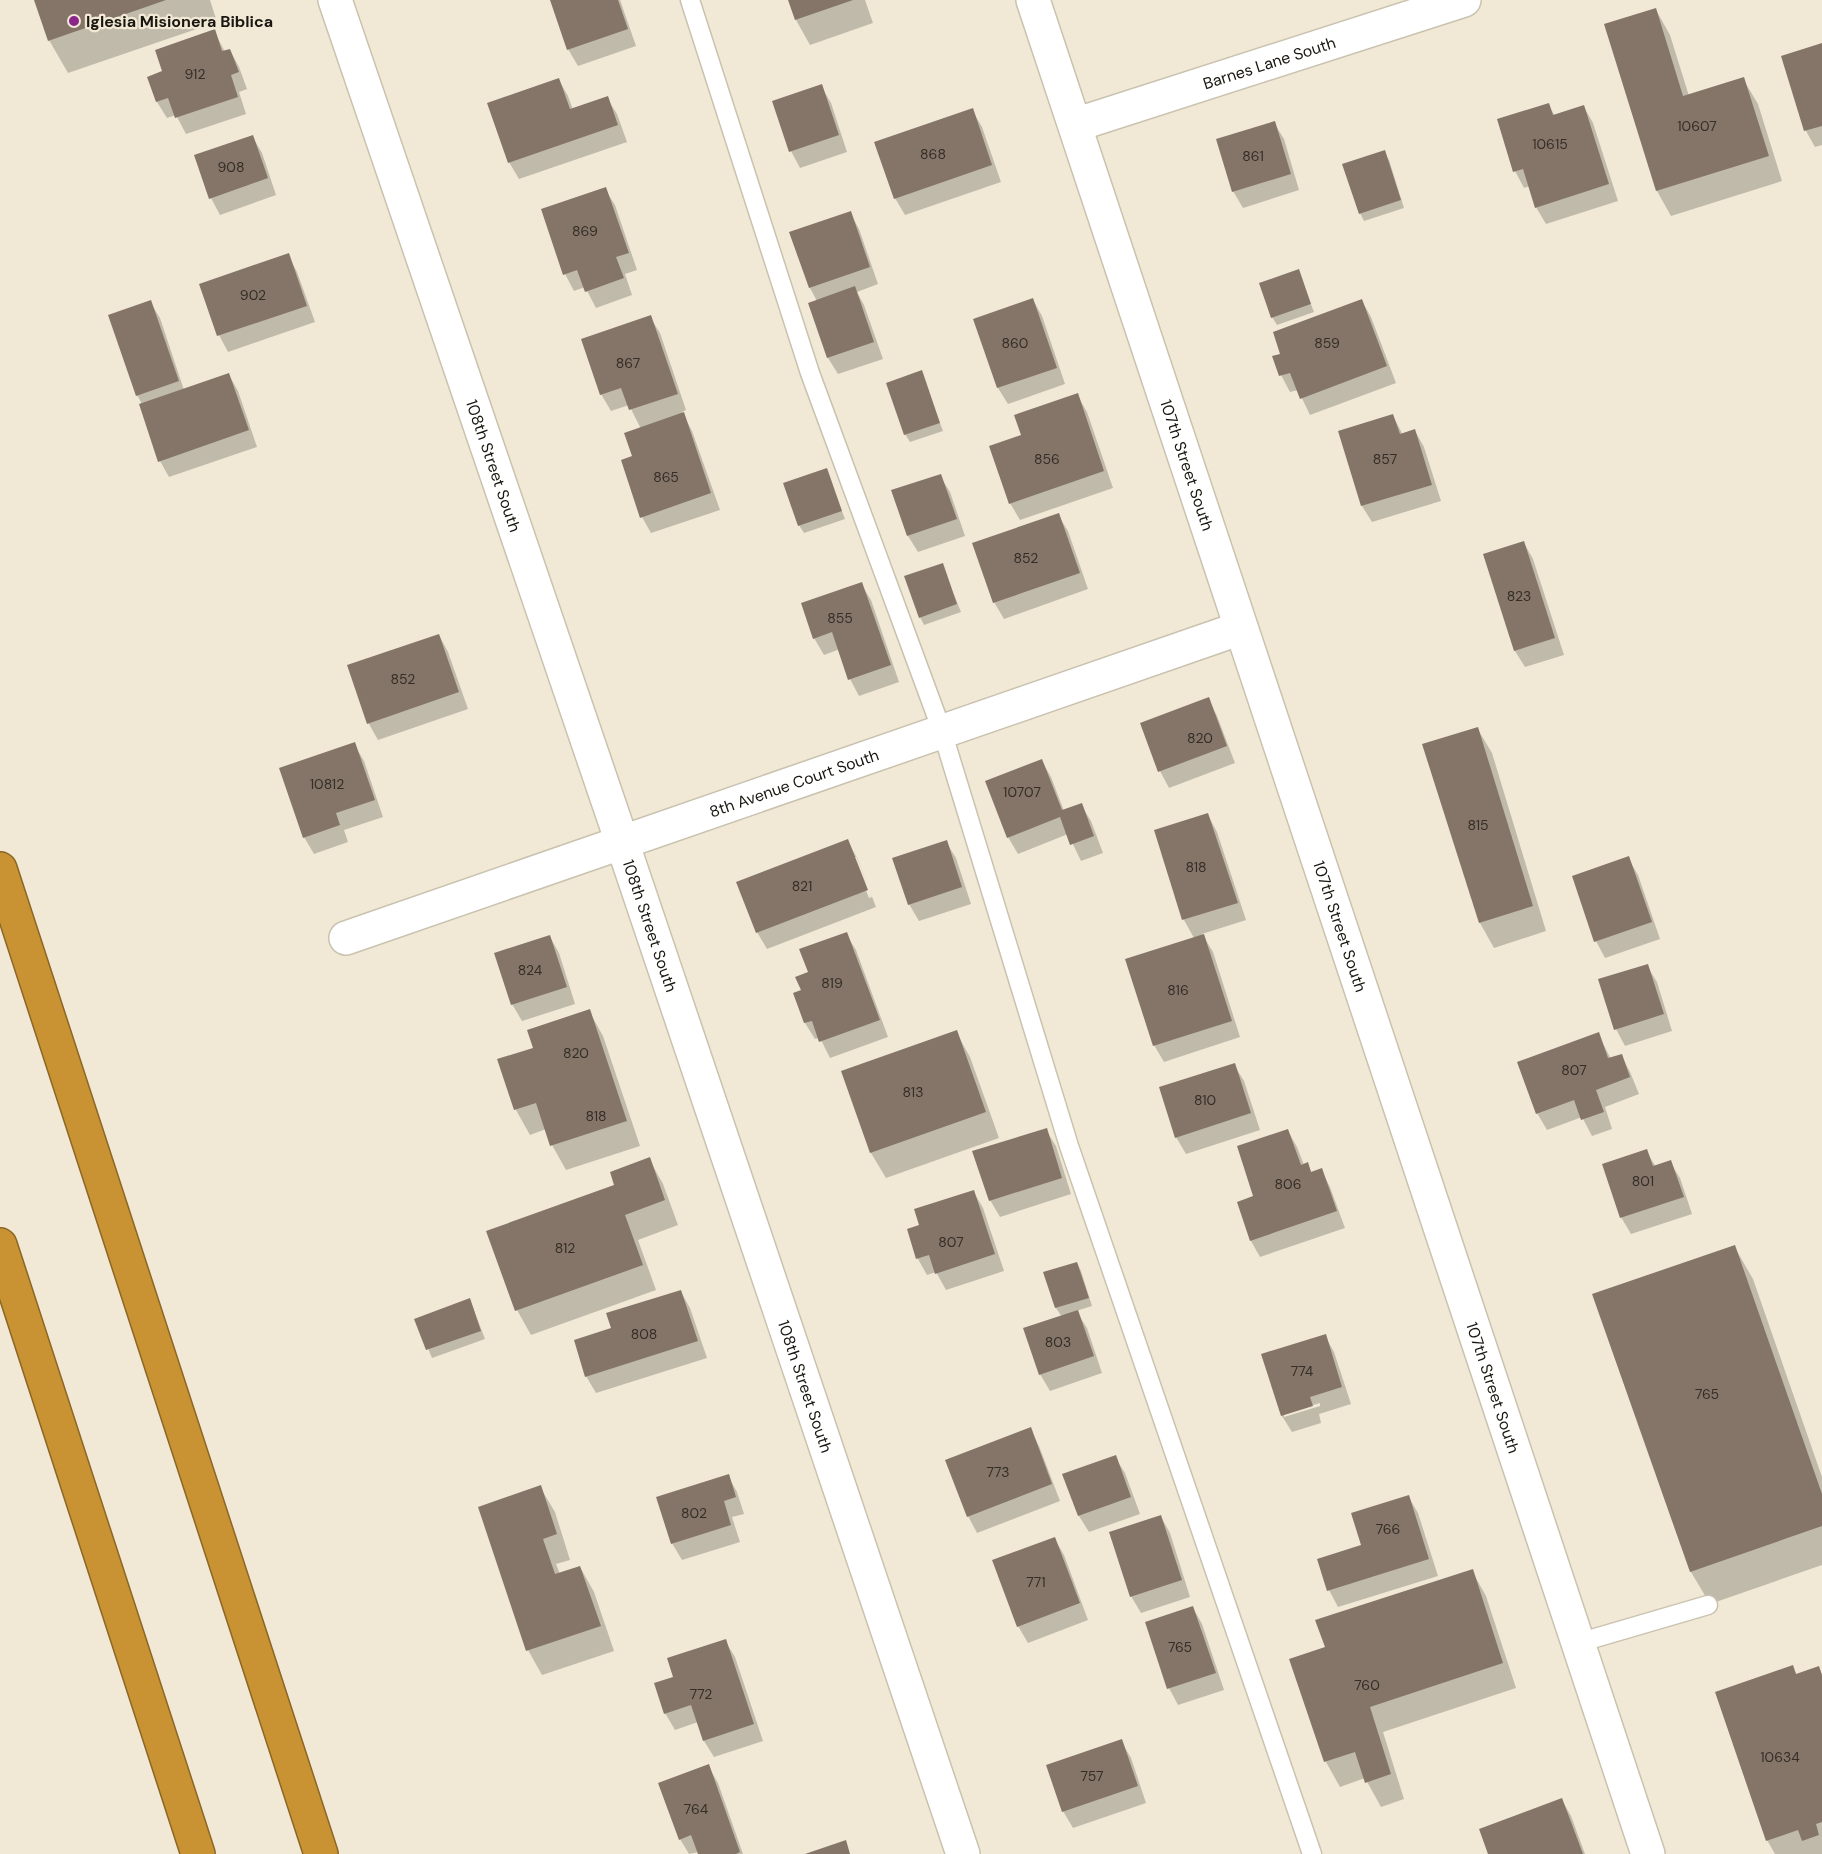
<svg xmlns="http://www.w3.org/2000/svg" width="1822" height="1854" font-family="'DM Sans',sans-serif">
  <rect width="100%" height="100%" fill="#f1e9d6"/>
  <g fill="#0003" fill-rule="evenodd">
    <polygon points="35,0 210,0 217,22 68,73 49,40"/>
    <polygon points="553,0 620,0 636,46 578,66 568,49"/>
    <polygon points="789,0 865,0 873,23 810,45 796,20"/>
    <polygon points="1656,10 1670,35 1689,96 1743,79 1758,104 1782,181 1671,216 1657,191 1606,25"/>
    <polygon points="214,31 225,52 230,50 239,67 247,89 239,92 246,114 186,134 176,115 167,118 157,102 164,72"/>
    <polygon points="1822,44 1822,145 1815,147 1806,131 1783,57"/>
    <polygon points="559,80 568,96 573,110 607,98 617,114 627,142 519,179 509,162"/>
    <polygon points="821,86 831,103 847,152 800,168 791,151"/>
    <polygon points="1548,104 1555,116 1584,107 1593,123 1618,201 1546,224 1536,207 1530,186 1524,188 1515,171"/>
    <polygon points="972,110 982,127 1001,182 905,215 895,198"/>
    <polygon points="1274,123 1284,139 1299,190 1243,208 1233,191"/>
    <polygon points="252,136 262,153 276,195 220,215 211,198"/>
    <polygon points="1384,152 1389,160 1404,208 1364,221 1360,213"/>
    <polygon points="605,189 615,205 637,270 625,274 632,295 596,308 585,287 574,291 565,274"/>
    <polygon points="850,213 859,229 878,284 857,292 864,305 883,359 838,374 828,358 810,304 817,301 810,288 791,233"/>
    <polygon points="288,255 297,272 315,322 228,352 219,335"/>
    <polygon points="1298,271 1314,312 1277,325 1272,317"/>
    <polygon points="1033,300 1042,316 1065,384 1008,404 998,388"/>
    <polygon points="1362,301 1371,317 1396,383 1310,415 1298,390 1290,392 1281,375 1282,355"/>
    <polygon points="150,302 160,318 184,390 229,375 238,391 257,447 169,477 160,461 142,404 137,395"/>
    <polygon points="650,317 660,333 686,410 682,412 692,431 720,510 651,533 642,517 634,457 641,429 629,405 611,411 601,394"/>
    <polygon points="921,372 943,431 910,442 905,434"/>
    <polygon points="1077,395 1087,412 1113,488 1020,520 1010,503 1023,436"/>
    <polygon points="1393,416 1403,435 1415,431 1424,447 1441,501 1372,522 1362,506 1340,432"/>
    <polygon points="826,470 845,519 804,533 799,525"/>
    <polygon points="940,476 950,492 965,536 918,552 908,536"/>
    <polygon points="1058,515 1068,531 1088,589 1004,619 994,602"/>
    <polygon points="1524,543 1533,559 1564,655 1525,667 1515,651 1485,555"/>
    <polygon points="942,565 961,612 924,625 920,617"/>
    <polygon points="861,584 871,600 899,682 859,696 850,679 840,649 824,655 814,638"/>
    <polygon points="439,635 448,652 468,709 378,740 369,724 349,666"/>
    <polygon points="1208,699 1217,716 1235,763 1169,788 1160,771"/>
    <polygon points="1477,728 1492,753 1546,931 1494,948 1480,923 1424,745"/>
    <polygon points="354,744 364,761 383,817 344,830 348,842 314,854 304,837"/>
    <polygon points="1042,761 1051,777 1064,811 1081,805 1091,821 1103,853 1081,861 1068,834 1018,854 1008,837"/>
    <polygon points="1208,815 1217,832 1246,920 1202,934 1213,952 1240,1037 1164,1062 1154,1045 1194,938 1184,920 1156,831"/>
    <path d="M848 841 857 858 876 907 767 949 757 932ZM853 857H857L872 897 869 898Z"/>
    <polygon points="946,842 956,858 971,904 919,921 909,904"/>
    <polygon points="1628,858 1638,875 1660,939 1605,958 1596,941"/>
    <polygon points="846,934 856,950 888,1037 830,1058 820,1038 815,1039 805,1023 795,994 803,991 809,973"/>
    <polygon points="550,937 559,953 575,1004 522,1021 512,1004"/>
    <polygon points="1647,966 1657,982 1672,1031 1625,1046 1616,1029"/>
    <polygon points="589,1011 603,1036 640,1146 566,1170 552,1145 546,1129 530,1135 516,1110 499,1060 535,1049"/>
    <polygon points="956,1032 970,1057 999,1138 886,1178 871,1153 843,1072"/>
    <polygon points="1598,1034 1611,1059 1621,1055 1630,1072 1639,1094 1605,1107 1612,1129 1592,1136 1582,1117 1547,1130 1537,1113"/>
    <polygon points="1234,1065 1244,1081 1260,1130 1186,1154 1176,1137"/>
    <polygon points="1046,1130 1056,1146 1071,1194 1000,1217 990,1200"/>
    <polygon points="1288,1131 1297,1147 1304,1165 1307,1164 1312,1173 1321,1170 1330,1187 1345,1228 1260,1257 1251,1241 1239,1203 1255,1197"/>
    <polygon points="1646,1151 1656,1167 1670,1162 1680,1178 1692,1214 1631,1234 1621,1217"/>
    <polygon points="649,1159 663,1184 678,1225 638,1240 656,1290 531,1335 517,1310 616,1186"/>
    <polygon points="973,1191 983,1208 1004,1271 946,1290 936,1272 927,1275 918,1259 909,1230 921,1226"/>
    <polygon points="1734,1246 1753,1279 1822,1477 1822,1565 1710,1604 1691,1572 1594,1295"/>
    <polygon points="1077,1263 1081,1271 1092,1306 1076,1311 1087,1328 1102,1373 1050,1391 1040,1374 1062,1317 1056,1308 1045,1273"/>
    <polygon points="681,1292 690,1308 707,1358 596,1393 586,1376 613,1329"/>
    <polygon points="470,1300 485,1339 432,1358 416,1320"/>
    <path d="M1325 1336 1334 1352 1351 1404 1319 1414 1321 1423 1292 1432 1282 1416 1263 1355ZM1320 1403V1406L1284 1417V1414Z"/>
    <polygon points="1030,1429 1039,1446 1060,1501 977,1533 968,1516"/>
    <polygon points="1115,1457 1125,1473 1140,1514 1089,1532 1079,1516 1064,1475"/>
    <polygon points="728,1476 737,1492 744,1514 732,1517 740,1542 682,1560 672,1543"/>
    <polygon points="540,1487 555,1512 570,1560 556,1564 560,1574 580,1567 594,1592 614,1651 542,1675 528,1650 479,1508"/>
    <polygon points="1408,1496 1418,1513 1438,1576 1338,1607 1329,1590 1319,1560 1363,1546"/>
    <polygon points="1161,1517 1170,1533 1190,1597 1141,1613 1131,1596"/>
    <polygon points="1054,1538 1064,1555 1088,1620 1028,1643 1018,1626"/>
    <polygon points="1472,1571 1486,1596 1516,1688 1383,1732 1404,1799 1381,1807 1365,1778 1340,1787 1326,1762 1291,1660 1327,1648"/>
    <polygon points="1193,1608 1202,1624 1224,1690 1178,1705 1169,1688"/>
    <polygon points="725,1641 735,1657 763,1741 714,1757 704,1741 698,1722 675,1730 665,1713 675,1678"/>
    <polygon points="1792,1667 1797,1675 1818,1667 1822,1674 1822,1854 1775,1854 1767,1840"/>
    <polygon points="1121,1741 1131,1758 1146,1803 1073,1828 1063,1811"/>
    <polygon points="708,1766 718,1783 743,1854 700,1854 699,1852 689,1854 680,1839"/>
    <polygon points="1562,1800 1571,1816 1585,1854 1490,1854"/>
  </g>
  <g fill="#857569">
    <polygon points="34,0 166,0 48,41"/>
    <polygon points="550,0 618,0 628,29 567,50"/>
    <polygon points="788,0 853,0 795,20"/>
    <polygon points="1656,8 1683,96 1744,77 1769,156 1656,191 1604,24"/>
    <polygon points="215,29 222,51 230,49 239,72 231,75 238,97 175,118 168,98 156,102 147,77 162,71 155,50"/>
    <polygon points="1822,43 1822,126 1804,131 1781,56"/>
    <polygon points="559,78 570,109 608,96 618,125 508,163 487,103"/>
    <polygon points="822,84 839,135 789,152 772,101"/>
    <polygon points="1549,103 1553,115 1584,105 1609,184 1535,208 1523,169 1513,172 1497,119"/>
    <polygon points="973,108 992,165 894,199 874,142"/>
    <polygon points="1275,121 1291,174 1232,192 1216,139"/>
    <polygon points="253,135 268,178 209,199 194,155"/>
    <polygon points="1385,150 1401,200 1359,214 1342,164"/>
    <polygon points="606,187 629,253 616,257 624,278 585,292 577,270 563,275 541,209"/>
    <polygon points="851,211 870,267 809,288 789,232"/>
    <polygon points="289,253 307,306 217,336 199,284"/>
    <polygon points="1299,269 1311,304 1271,318 1259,283"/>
    <polygon points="855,286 874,342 827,358 808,303"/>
    <polygon points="1033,298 1057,368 997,388 973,319"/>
    <polygon points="1362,299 1387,366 1300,399 1290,373 1279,376 1272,356 1280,354 1273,332"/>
    <polygon points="151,300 179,381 136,396 108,315"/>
    <polygon points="651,315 678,394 629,410 621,388 600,395 581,339"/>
    <polygon points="922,370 940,423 904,435 886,383"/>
    <polygon points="229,373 249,430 158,462 139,404"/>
    <polygon points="1078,393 1104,471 1009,504 989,446 1021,435 1014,415"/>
    <polygon points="684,412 711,493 640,518 621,460 632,456 624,433"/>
    <polygon points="1393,414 1400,434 1415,429 1432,485 1361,506 1338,431"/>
    <polygon points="827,468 842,511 798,526 783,483"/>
    <polygon points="941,474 957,519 907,536 891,490"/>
    <polygon points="1059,513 1080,573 993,603 972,543"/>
    <polygon points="1524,541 1555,638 1514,651 1483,554"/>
    <polygon points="943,563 957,604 919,618 904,576"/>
    <polygon points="862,582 891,665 848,680 832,632 813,639 801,603"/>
    <polygon points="439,634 459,692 367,724 347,665"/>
    <polygon points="1209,697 1227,746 1158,772 1140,723"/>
    <polygon points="1478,727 1533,906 1479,923 1422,744"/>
    <polygon points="355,742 375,800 336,813 340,825 303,838 279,768"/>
    <polygon points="1042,759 1062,810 1082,803 1094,836 1070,845 1060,817 1007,838 985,781"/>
    <polygon points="1208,813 1238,903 1182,920 1154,830"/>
    <polygon points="848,839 868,890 756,933 736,882"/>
    <polygon points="947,840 962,887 908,905 892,858"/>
    <polygon points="1629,856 1652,922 1594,942 1572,876"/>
    <polygon points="847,932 880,1020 819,1042 812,1021 804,1023 793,993 801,990 795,977 808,972 799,949"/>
    <polygon points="1204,934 1232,1021 1153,1046 1125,959"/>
    <polygon points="550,935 567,987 511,1005 494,953"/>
    <polygon points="1648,964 1664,1014 1614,1030 1598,979"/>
    <polygon points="590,1009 627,1121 550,1146 536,1103 514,1110 497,1059 533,1048 527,1030"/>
    <polygon points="957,1030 986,1112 870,1153 841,1071"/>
    <polygon points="1599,1032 1608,1058 1622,1054 1630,1077 1596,1090 1604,1112 1581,1120 1574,1100 1536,1114 1517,1062"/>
    <polygon points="1235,1063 1251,1113 1175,1138 1159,1087"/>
    <polygon points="1047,1128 1062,1178 989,1201 972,1151"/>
    <polygon points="1288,1129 1301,1165 1308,1162 1311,1172 1322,1168 1337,1211 1250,1241 1237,1202 1253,1196 1237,1146"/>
    <polygon points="1647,1149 1653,1166 1671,1160 1684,1197 1620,1218 1602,1164"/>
    <polygon points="650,1157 665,1200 625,1215 643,1265 515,1311 486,1231 614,1185 610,1172"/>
    <polygon points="974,1190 995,1254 935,1274 929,1255 916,1259 907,1229 919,1225 914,1209"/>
    <polygon points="1735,1245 1822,1494 1822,1526 1690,1572 1592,1294"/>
    <polygon points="1077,1262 1089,1298 1055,1308 1043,1272"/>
    <polygon points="681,1290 698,1341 585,1377 574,1340 611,1328 606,1313"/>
    <polygon points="470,1298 481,1331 426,1350 414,1319"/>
    <polygon points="1078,1310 1094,1356 1039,1375 1023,1328"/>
    <polygon points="1326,1334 1342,1387 1310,1397 1313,1406 1281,1416 1261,1354"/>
    <polygon points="1031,1427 1052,1484 967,1517 945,1460"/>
    <polygon points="1116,1455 1131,1497 1078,1516 1062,1474"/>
    <polygon points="729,1474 736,1497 724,1501 731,1525 671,1544 656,1497"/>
    <polygon points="541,1485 557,1534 543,1539 555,1574 580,1566 601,1626 526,1651 478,1507"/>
    <polygon points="1409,1495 1429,1559 1327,1591 1317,1559 1361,1545 1351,1513"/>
    <polygon points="1161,1515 1182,1580 1130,1597 1109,1532"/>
    <polygon points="1055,1537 1080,1603 1017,1627 992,1560"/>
    <polygon points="1473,1569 1503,1663 1370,1707 1391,1774 1365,1783 1355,1752 1324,1762 1289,1659 1325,1647 1315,1620"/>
    <polygon points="1193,1606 1216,1673 1167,1689 1145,1622"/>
    <polygon points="726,1639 754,1724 703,1741 691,1705 664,1714 654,1683 673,1677 667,1658"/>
    <polygon points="1793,1665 1796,1674 1819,1666 1822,1675 1822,1822 1816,1824 1819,1835 1802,1841 1798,1830 1766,1841 1715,1692"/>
    <polygon points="1122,1739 1138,1786 1062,1812 1046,1765"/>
    <polygon points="709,1764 740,1852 736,1854 698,1854 691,1835 679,1840 658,1783"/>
    <polygon points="1562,1798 1583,1854 1488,1854 1479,1829"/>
    <polygon points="846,1840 850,1854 805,1854"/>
  </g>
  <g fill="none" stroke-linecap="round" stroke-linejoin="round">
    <g stroke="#c9c2af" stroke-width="21">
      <g id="service">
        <polyline points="690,0 810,373 942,731 1069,1146 1312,1854"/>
        <polyline points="1578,1643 1708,1605"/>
      </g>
    </g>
    <g stroke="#c9c2af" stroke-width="36">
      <g id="minor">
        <path id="s1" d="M1033 0 1648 1854"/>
        <path id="s2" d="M1075 125 1464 0"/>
        <path id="s3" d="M346 938 1241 628"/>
      </g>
    </g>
    <g stroke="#c9c2af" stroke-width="36">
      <g id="tertiary">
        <path id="s4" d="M335 0 622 842 963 1854"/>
      </g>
    </g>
    <g stroke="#8b6726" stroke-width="36">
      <g id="motorway">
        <polyline points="0,869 321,1854"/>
        <polyline points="0,1245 198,1854"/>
      </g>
    </g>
    <use href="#service" stroke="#fff" stroke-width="18"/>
    <use href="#minor" stroke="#fff" stroke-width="33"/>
    <use href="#tertiary" stroke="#fff" stroke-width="33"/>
    <use href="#motorway" stroke="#c99232" stroke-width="33"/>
  </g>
  <circle fill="#8d2489" stroke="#f1e9d6" stroke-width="2" cx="74" cy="21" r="6"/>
  <g text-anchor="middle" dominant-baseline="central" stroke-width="4.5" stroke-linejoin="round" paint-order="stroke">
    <g font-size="14" fill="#342e26">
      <text x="195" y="74">912</text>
      <text x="1697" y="126">10607</text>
      <text x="1550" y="144">10615</text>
      <text x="933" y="154">868</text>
      <text x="1253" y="156">861</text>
      <text x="231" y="167">908</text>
      <text x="585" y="231">869</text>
      <text x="253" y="295">902</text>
      <text x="1015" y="343">860</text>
      <text x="1327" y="343">859</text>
      <text x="628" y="363">867</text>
      <text x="1047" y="459">856</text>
      <text x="1385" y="459">857</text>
      <text x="666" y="477">865</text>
      <text x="1026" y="558">852</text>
      <text x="1519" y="596">823</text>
      <text x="840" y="618">855</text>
      <text x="403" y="679">852</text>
      <text x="1200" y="738">820</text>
      <text x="327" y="784">10812</text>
      <text x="1022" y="792">10707</text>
      <text x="1478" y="825">815</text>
      <text x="1196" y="867">818</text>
      <text x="802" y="886">821</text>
      <text x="530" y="970">824</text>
      <text x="832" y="983">819</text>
      <text x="1178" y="990">816</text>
      <text x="576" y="1053">820</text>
      <text x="1574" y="1070">807</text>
      <text x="913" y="1092">813</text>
      <text x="1205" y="1100">810</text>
      <text x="596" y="1116">818</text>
      <text x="1643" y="1181">801</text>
      <text x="1288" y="1184">806</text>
      <text x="951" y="1242">807</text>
      <text x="565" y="1248">812</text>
      <text x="644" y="1334">808</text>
      <text x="1058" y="1342">803</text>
      <text x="1302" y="1371">774</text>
      <text x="1707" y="1394">765</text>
      <text x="998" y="1472">773</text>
      <text x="694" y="1513">802</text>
      <text x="1388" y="1529">766</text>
      <text x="1036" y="1582">771</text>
      <text x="1180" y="1647">765</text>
      <text x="1367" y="1685">760</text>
      <text x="701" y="1694">772</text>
      <text x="1780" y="1757">10634</text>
      <text x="1092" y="1776">757</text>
      <text x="696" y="1809">764</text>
    </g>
    <g font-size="16" font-weight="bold" fill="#191710" stroke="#f1e9d6" text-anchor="start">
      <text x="86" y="21">Iglesia Misionera Biblica</text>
    </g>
    <g font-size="16" fill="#191710" stroke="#f1e9d6">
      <text stroke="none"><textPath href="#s2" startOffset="204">Barnes Lane South</textPath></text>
      <text stroke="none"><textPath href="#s4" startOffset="492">108th Street South</textPath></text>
      <text stroke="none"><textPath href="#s1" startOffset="490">107th Street South</textPath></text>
      <text stroke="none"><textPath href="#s3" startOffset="474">8th Avenue Court South</textPath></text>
      <text stroke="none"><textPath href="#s4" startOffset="978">108th Street South</textPath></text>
      <text stroke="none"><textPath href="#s1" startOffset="976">107th Street South</textPath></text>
      <text stroke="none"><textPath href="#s4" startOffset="1464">108th Street South</textPath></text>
      <text stroke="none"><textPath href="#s1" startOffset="1462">107th Street South</textPath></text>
    </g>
  </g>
</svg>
